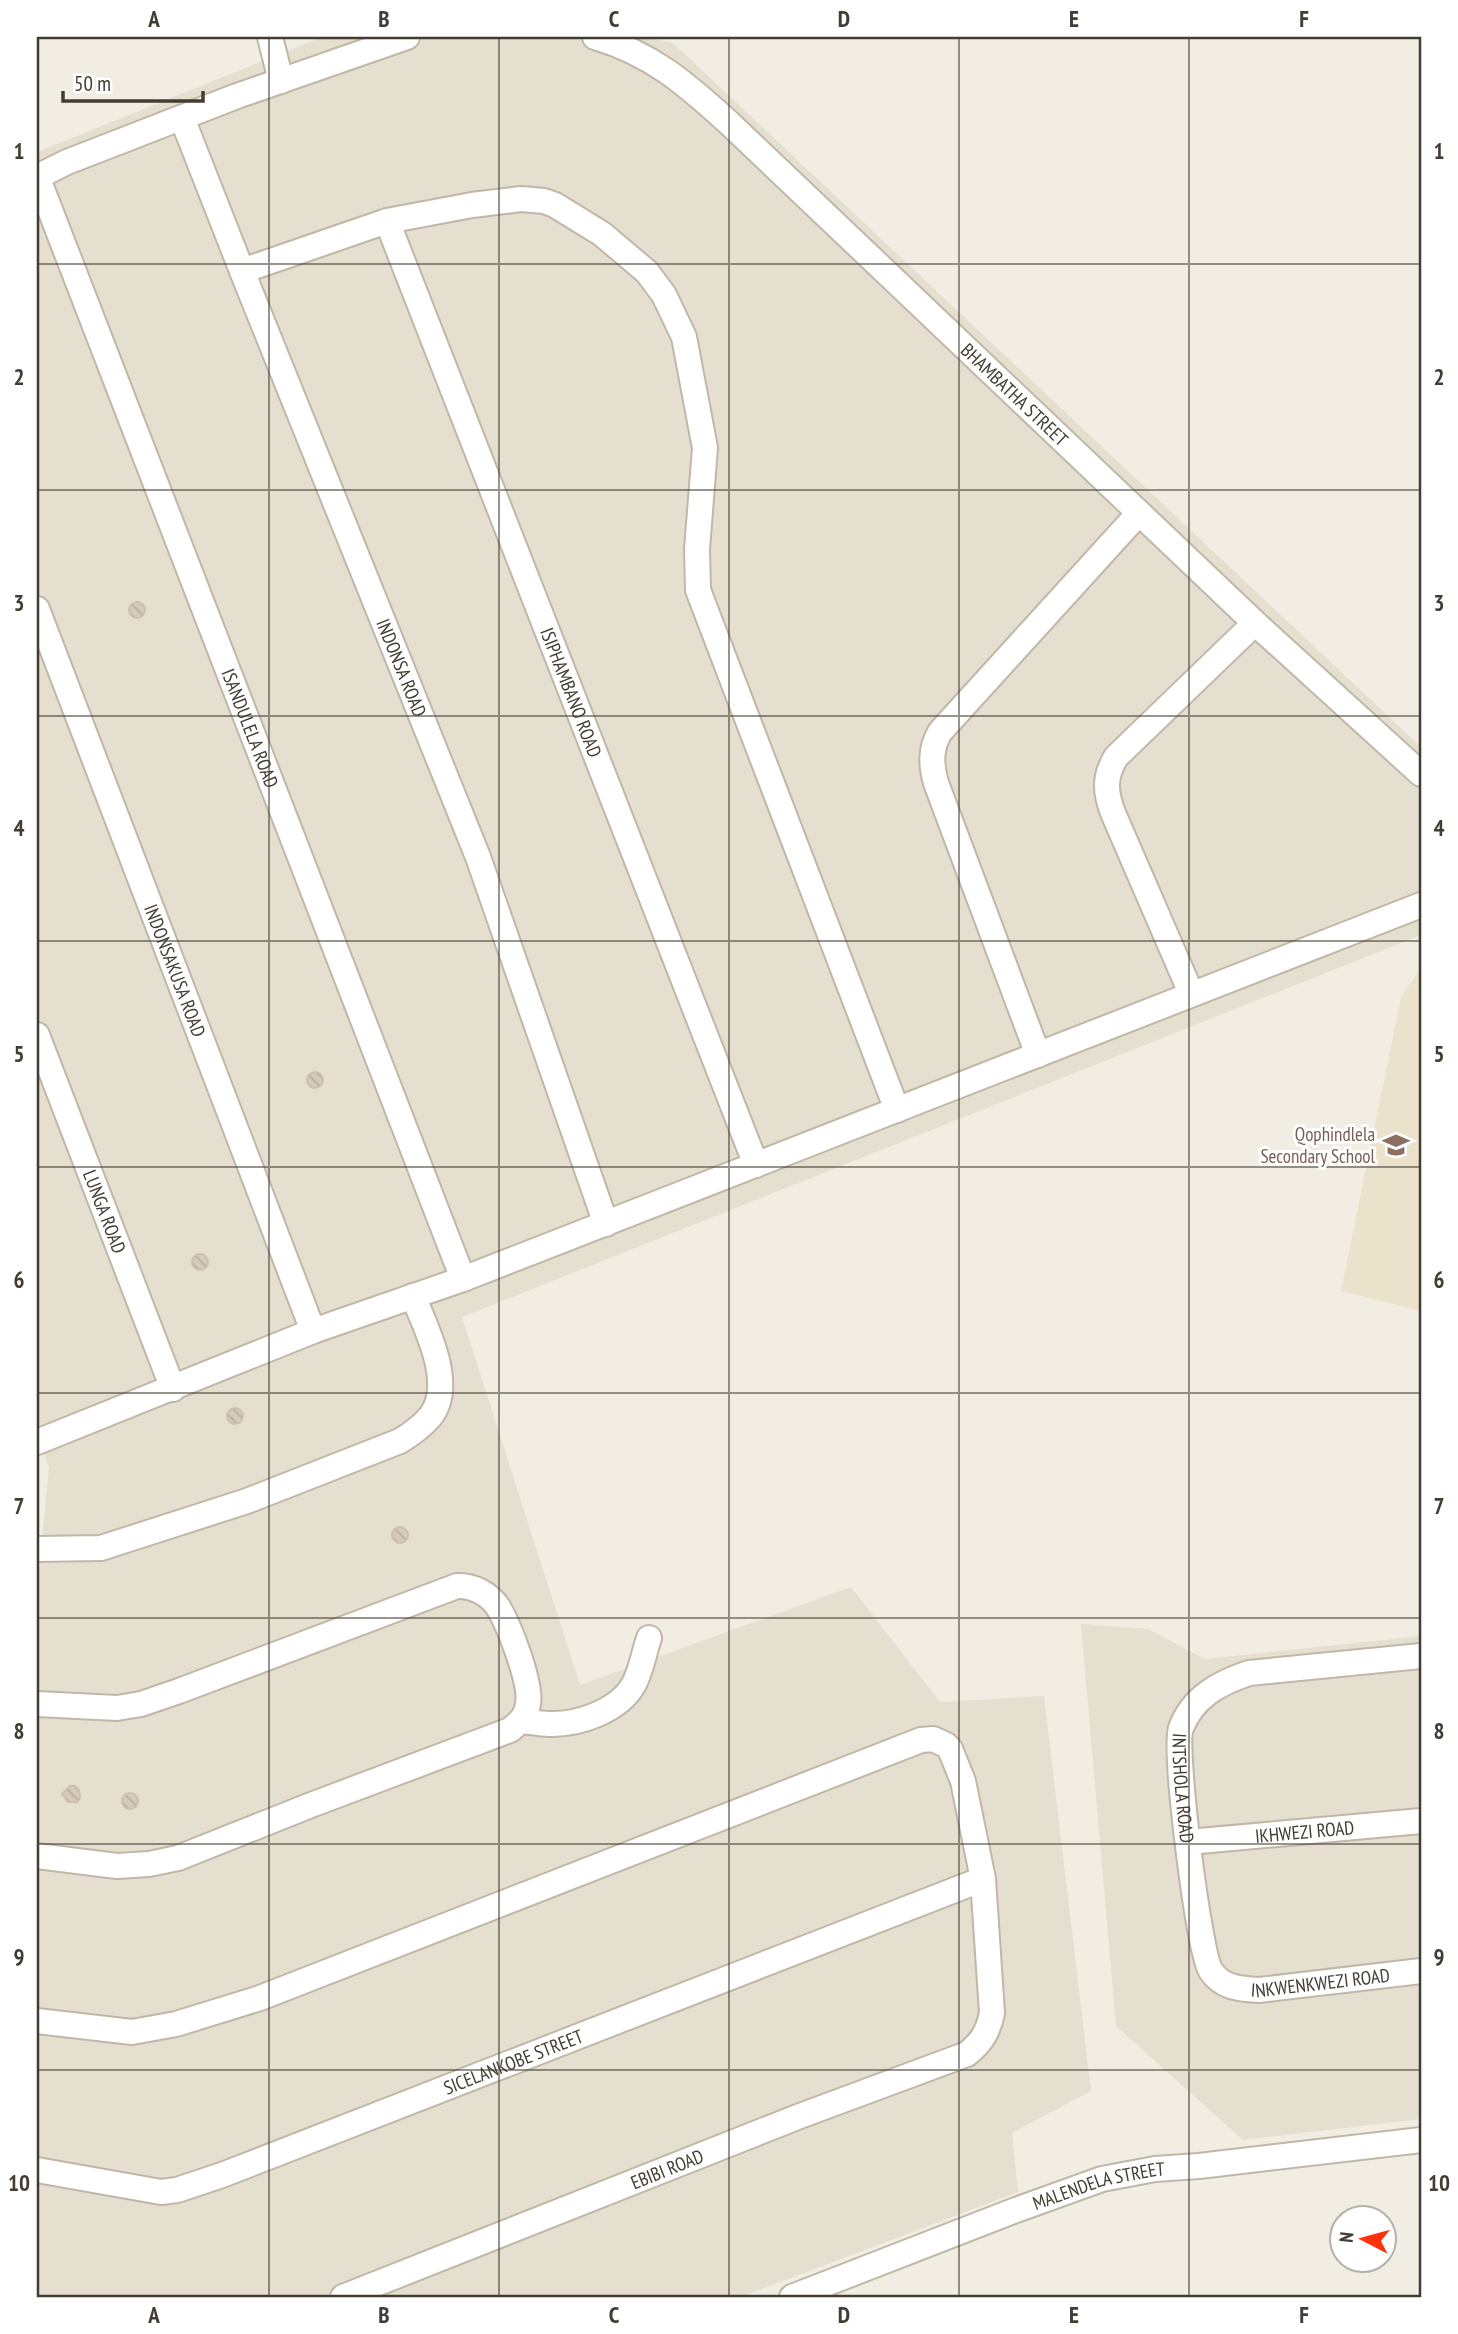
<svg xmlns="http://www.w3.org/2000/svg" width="1458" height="2334" font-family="'PT Sans Narrow',sans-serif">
  <defs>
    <pattern id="building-back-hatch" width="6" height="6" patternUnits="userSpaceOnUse" patternTransform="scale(1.75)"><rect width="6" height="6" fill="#d6cbba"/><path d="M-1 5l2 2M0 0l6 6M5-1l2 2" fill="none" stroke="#b9afa0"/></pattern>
  </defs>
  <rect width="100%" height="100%" fill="#f1ede2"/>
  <g fill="#e5dfd0">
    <polygon points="322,37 647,37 673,43 1421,747 1421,935 462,1317 580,1685 851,1587 940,1702 1044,1696 1091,2091 1012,2133 1018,2192 741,2297 37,2297 37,1593 49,1467 37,1434 37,152"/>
    <polygon points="1081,1624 1148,1629 1205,1659 1421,1636 1421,2119 1243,2140 1116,2026"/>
  </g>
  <polygon fill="#ebe2cb" points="1421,967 1421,1311 1341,1291 1401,998"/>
  <g fill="url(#building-back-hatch)" stroke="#cec0aa" stroke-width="2">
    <circle cx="137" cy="610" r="8"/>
    <circle cx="315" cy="1080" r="8"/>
    <circle cx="200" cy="1262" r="8"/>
    <circle cx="235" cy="1416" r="8"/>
    <circle cx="400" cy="1535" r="8"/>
    <polygon points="70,1786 75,1786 79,1790 80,1798 77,1802 68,1802 62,1794"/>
    <circle cx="130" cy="1801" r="8"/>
  </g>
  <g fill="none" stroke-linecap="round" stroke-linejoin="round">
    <g stroke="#c0b7a7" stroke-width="28">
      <g id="minor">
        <polyline points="270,37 281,81"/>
        <path id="s1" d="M595 37C652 54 685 83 728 122L1255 623 1421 774"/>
        <path id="s2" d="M182 118 242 271 478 857 606 1224"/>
        <path id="s3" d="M37 176 463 1279"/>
        <polyline points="37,177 67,162 237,96 407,37"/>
        <path id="s4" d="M387 221 756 1165"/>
        <polyline points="242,271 387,221 472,205 521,199 544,201 555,205 602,234 647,272 664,295 684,337 705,448 697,549 698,590 897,1110"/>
        <path id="s5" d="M37 609 313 1331"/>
        <path d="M1191 993 1113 813C1105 792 1104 777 1116 757L1255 623"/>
        <path id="s6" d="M37 1035 173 1389"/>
        <path d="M1038 1055 936 783C931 765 930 749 940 732L1139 513"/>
        <polyline points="37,1442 313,1331 463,1279 1421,905"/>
        <path d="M37 1549 101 1548 247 1501 400 1441C410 1435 421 1427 430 1417 456 1385 426 1328 413 1296"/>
        <path id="s7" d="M1421 1656 1249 1673C1219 1683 1193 1697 1181 1728 1173 1747 1199 1954 1211 1971 1222 1988 1241 1989 1259 1990L1421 1971"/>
        <path d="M37 1704 117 1708 141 1704 179 1691 457 1586C473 1585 489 1594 498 1607 509 1625 532 1684 528 1704 526 1717 520 1722 510 1730L311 1805 178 1858 149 1864 117 1866 37 1856"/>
        <path d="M522 1721C531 1722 540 1724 549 1724 578 1725 619 1711 634 1684 641 1671 644 1653 649 1638"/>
        <path id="s8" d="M1188 1842 1421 1821"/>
        <path d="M37 2021 132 2032 176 2024 260 1998 921 1740 933 1739 946 1745 950 1749 963 1781 983 1879 992 2013C988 2032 982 2042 967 2054L800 2116 343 2297"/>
        <path id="s9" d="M37 2170 161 2192 177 2190 222 2175 983 1879"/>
        <path id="s10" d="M792 2297 1016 2210 1102 2179 1155 2169 1199 2166 1421 2140"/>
      </g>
    </g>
    <use href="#minor" stroke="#fff" stroke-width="24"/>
  </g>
  <path fill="none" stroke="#433c32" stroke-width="2" stroke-opacity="0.55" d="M269 37V2297M499 37V2297M729 37V2297M959 37V2297M1189 37V2297M37 264H1421M37 490H1421M37 716H1421M37 941H1421M37 1167H1421M37 1393H1421M37 1618H1421M37 1844H1421M37 2070H1421"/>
  <defs>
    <g id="school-bare" transform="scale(2.1)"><path d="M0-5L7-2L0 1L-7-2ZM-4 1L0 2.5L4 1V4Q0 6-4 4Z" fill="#8d6e63" stroke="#fff" stroke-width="2.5" paint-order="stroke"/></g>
  </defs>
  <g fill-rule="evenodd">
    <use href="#school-bare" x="1396" y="1145"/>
  </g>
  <g text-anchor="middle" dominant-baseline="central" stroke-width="6" stroke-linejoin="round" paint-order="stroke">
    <g font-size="19" fill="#433c32" stroke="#fff">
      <text stroke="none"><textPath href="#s1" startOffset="555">BHAMBATHA STREET</textPath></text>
      <text stroke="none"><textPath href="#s2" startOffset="592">INDONSA ROAD</textPath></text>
      <text stroke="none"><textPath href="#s4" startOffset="506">ISIPHAMBANO ROAD</textPath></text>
      <text stroke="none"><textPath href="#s3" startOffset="592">ISANDULELA ROAD</textPath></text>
      <text stroke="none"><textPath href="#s5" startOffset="387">INDONSAKUSA ROAD</textPath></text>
      <text stroke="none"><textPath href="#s6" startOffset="189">LUNGA ROAD</textPath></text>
      <text stroke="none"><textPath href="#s7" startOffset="324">INTSHOLA ROAD</textPath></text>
      <text stroke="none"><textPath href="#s8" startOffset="117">IKHWEZI ROAD</textPath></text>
      <text stroke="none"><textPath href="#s7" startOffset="625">INKWENKWEZI ROAD</textPath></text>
      <text stroke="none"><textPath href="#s9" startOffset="502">SICELANKOBE STREET</textPath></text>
      <text transform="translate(667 2169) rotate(-22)">EBIBI ROAD</text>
      <text stroke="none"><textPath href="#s10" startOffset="327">MALENDELA STREET</textPath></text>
    </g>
    <g font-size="19" fill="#785e54" stroke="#fff" text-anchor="end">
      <text x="1375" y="1134">Qophindlela<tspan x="1375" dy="22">Secondary School</tspan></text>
    </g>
  </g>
  <rect width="1458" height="2334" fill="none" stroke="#ffffff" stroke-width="77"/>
  <g transform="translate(1363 2239) rotate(276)"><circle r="33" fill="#ffffff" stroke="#b4b1ad" stroke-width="2"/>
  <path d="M0-5L12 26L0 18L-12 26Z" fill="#fe310c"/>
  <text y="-10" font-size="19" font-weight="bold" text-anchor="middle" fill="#433c32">N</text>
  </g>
  <path d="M63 91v10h140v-10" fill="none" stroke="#433c32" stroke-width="3.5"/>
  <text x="74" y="91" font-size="21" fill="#433c32" stroke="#ffffff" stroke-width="5" paint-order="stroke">50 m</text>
  <rect x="38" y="38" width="1382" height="2258" fill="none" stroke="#433c32" stroke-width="2.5"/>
  <g font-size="23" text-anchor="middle" font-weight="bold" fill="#433c32">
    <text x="154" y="27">A</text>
    <text x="384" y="27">B</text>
    <text x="614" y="27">C</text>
    <text x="844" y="27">D</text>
    <text x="1074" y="27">E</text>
    <text x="1304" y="27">F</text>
    <text x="19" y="159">1</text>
    <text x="1439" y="159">1</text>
    <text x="19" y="385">2</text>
    <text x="1439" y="385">2</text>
    <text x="19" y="611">3</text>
    <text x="1439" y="611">3</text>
    <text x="19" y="836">4</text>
    <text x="1439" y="836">4</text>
    <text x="19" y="1062">5</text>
    <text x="1439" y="1062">5</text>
    <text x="19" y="1288">6</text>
    <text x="1439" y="1288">6</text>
    <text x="19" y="1514">7</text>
    <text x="1439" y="1514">7</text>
    <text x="19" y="1739">8</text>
    <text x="1439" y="1739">8</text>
    <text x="19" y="1965">9</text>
    <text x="1439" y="1965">9</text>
    <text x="19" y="2191">10</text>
    <text x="1439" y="2191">10</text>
    <text x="154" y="2323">A</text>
    <text x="384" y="2323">B</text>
    <text x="614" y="2323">C</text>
    <text x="844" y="2323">D</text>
    <text x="1074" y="2323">E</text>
    <text x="1304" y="2323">F</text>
  </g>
</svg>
